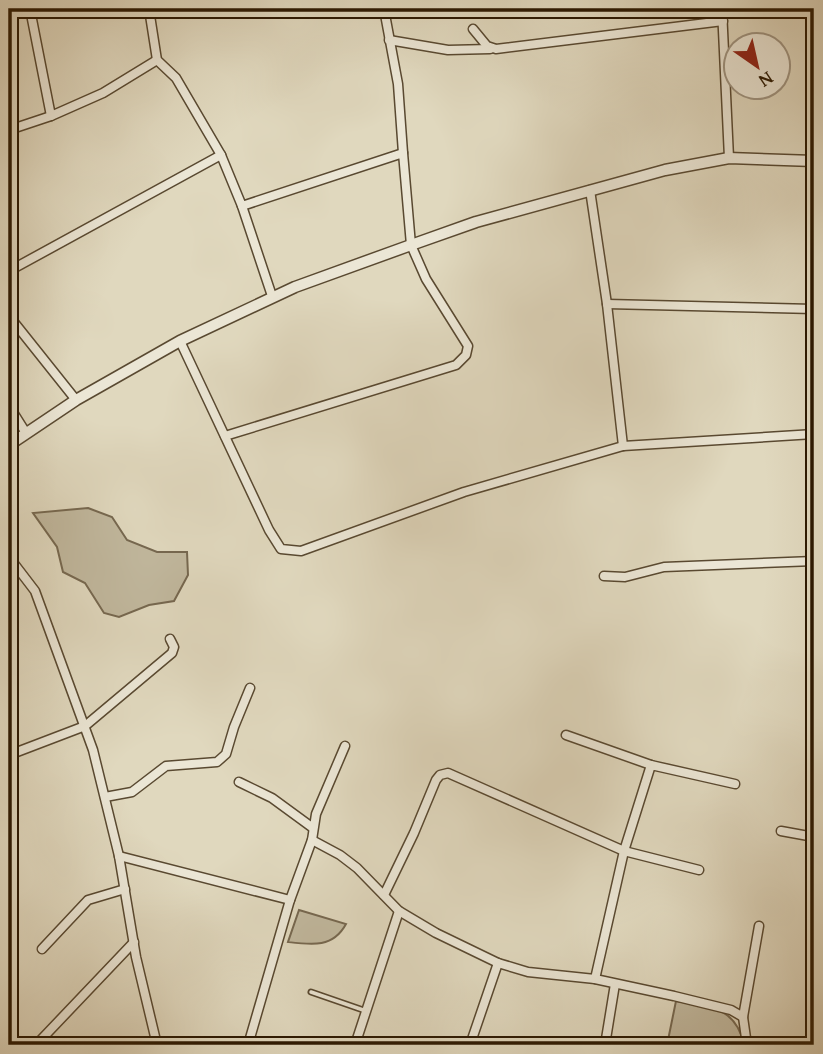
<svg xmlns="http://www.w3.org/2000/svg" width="823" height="1054" font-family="'Gentium Book Plus',serif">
  <rect width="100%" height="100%" fill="#e0d8be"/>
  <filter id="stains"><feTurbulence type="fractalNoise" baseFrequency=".00286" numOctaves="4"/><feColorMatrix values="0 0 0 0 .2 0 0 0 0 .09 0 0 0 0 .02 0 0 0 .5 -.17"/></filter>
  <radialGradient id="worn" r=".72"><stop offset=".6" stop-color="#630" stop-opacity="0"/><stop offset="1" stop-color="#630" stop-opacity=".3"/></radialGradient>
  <g fill="#c1b89e" stroke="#766850" stroke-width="2">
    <polygon points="88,508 112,517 127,540 157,552 187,552 188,575 174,601 149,605 119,617 104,613 85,583 63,572 57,547 33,513"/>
    <path d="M299 910 346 924C333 948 312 945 288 942Z"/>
    <path d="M676 1001C709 1007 736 1006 744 1045H667Z"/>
  </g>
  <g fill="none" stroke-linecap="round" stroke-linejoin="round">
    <g stroke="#594931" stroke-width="7">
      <polyline id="service" points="311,992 366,1011"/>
    </g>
    <g stroke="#594931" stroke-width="11">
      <g id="minor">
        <polyline points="30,9 51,116"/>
        <polyline points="149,9 157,60 176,78 221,155 242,206 403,153 411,245 426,279 468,346 466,355 456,365 225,436"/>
        <polyline points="384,9 398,84 403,153"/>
        <polyline points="722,9 729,158"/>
        <polyline points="473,29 487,46 496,49 723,21"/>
        <polyline points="389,40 448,50 490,49"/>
        <polyline points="9,130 51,116 103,93 157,60"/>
        <polyline points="590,190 607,304 623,446"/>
        <polyline points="242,206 272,296"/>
        <polyline points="9,271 221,155"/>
        <polyline points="607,304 814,309"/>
        <polyline points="9,316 76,400"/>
        <polyline points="180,341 269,530 281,549 301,551 464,492 623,446 814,434"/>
        <polyline points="9,406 26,433"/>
        <polyline points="9,557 35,591 93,750 119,856 136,957 157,1045"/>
        <polyline points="604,576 625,577 664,567 814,561"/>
        <polyline points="566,735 651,765"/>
        <polyline points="9,755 85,726 172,653 174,647 170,639"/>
        <polyline points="239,782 272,798 313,828"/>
        <polyline points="105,797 132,792 166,766 217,762 226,754 234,727 250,688"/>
        <polyline points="781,831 814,837"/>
        <polyline points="312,840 340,855 357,868 399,911 436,933 498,963 528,972 595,979 674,996 731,1010 743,1017"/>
        <polyline points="119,856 290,900"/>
        <polyline points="384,895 414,833 436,780 440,775 448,773 624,851 699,870"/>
        <polyline points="42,949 88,900 125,889"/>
        <polyline points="595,979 624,851 651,765 735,784"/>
        <polyline points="36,1045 134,942"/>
        <polyline points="248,1045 290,900 312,840 316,814 345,746"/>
        <polyline points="355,1045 399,911"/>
        <polyline points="470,1045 498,963"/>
        <polyline points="605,1045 615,984"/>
        <polyline points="747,1045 743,1017 759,926"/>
      </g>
    </g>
    <g stroke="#594931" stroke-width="13">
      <polyline id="tertiary" points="9,445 76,400 180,341 295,287 411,245 476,222 665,170 729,158 814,161"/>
    </g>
    <use href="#service" stroke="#ebe6d5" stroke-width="3.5"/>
    <use href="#minor" stroke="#ebe6d5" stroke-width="8"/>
    <use href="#tertiary" stroke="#ebe6d5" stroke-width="10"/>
  </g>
  <rect width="823" height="1054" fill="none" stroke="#e0d8be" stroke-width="35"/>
  <rect x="10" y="10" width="802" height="1033" fill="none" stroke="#2c1902" stroke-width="3.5"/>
  <rect x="18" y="18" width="788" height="1019" fill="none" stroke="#2c1902" stroke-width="2"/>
  <g transform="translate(757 66) rotate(146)"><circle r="33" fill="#ebe6d5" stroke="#9f9481" stroke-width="2"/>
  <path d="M0-5L12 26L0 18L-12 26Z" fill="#8f2418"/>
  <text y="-10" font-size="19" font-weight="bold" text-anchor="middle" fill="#2c1902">N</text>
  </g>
  <rect width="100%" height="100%" filter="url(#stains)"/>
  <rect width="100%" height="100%" fill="url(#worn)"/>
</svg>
